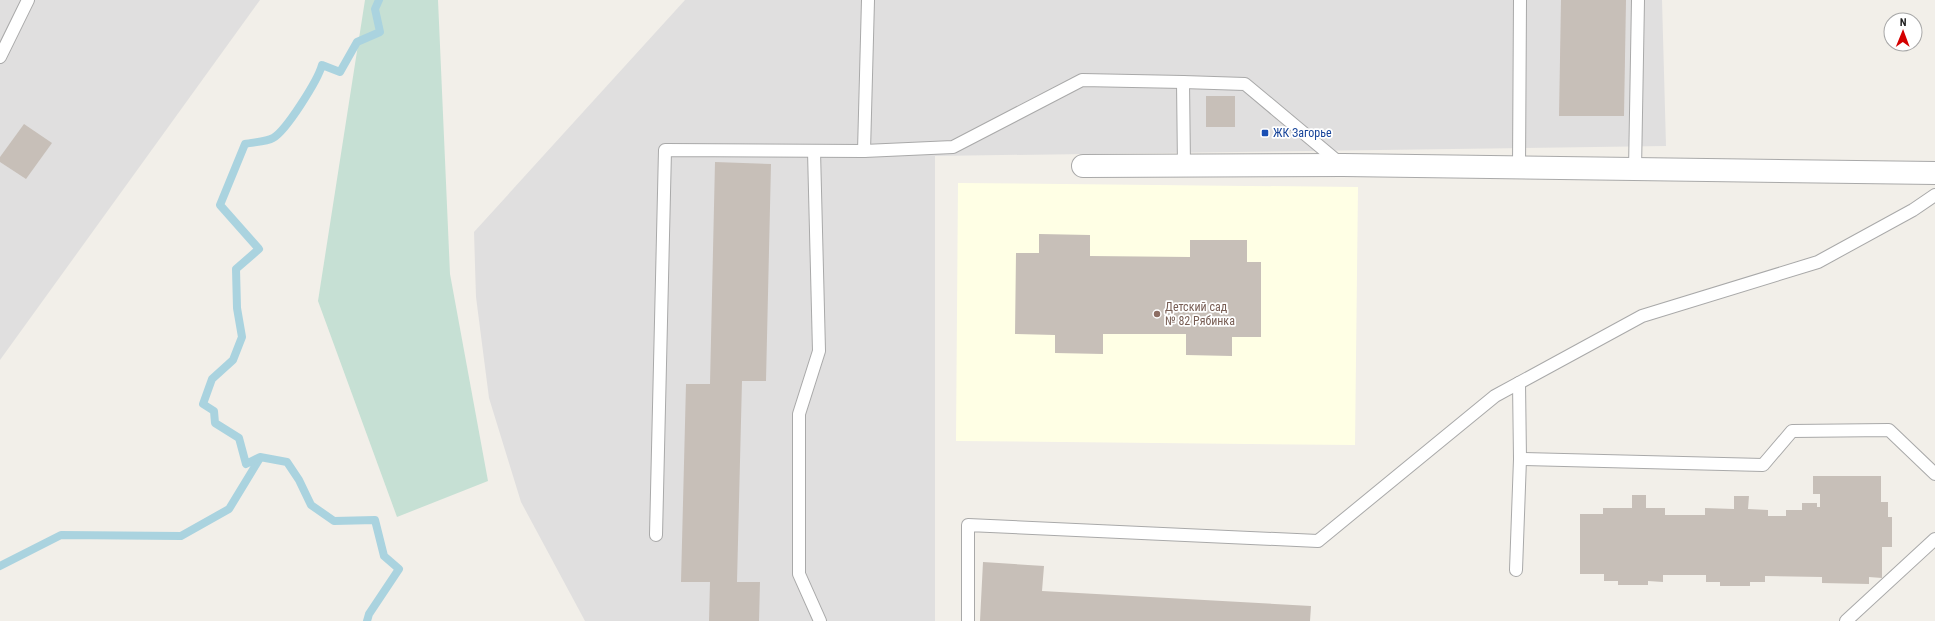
<svg xmlns="http://www.w3.org/2000/svg" width="1935" height="621" font-family="'Roboto Condensed',sans-serif">
  <rect width="100%" height="100%" fill="#f2efe9"/>
  <g fill="#e0dfdf">
    <polygon points="0,0 260,0 0,360"/>
    <polygon points="685,0 1662,0 1666,146 935,156 935,621 585,621 521,502 489,398 476,297 474,232"/>
  </g>
  <polygon fill="#ffffe5" points="958,183 1358,187 1355,445 956,441"/>
  <polygon fill="#c6e0d4" points="365,0 438,0 450,274 488,481 397,517 318,301"/>
  <g fill="none" stroke-linecap="round" stroke-linejoin="round">
    <g stroke="#aad3df" stroke-width="8">
      <polyline points="0,566 61,535 181,536 229,509 260,458"/>
      <path d="M367 621 369 614 399 569 384 556 375 520 334 521 311 505 299 480 287 462 260 457 246 464 239 438 215 423 214 411 203 404 212 379 233 360 242 337 237 308 236 269 259 249 220 205 245 144C253 142 266 142 273 138 286 131 318 80 322 65L340 72 357 42 380 32 375 9 379 0"/>
    </g>
  </g>
  <g fill="#c7bfb8">
    <polygon points="1561,0 1626,0 1624,116 1559,116"/>
    <rect x="1206" y="96" width="29" height="31"/>
    <polygon points="24,124 52,143 26,179 0,162 0,157"/>
    <polygon points="715,162 771,164 766,381 742,381 737,582 760,582 759,621 709,621 710,582 681,582 686,384 710,384"/>
    <polygon points="1039,234 1090,235 1090,256 1190,257 1190,240 1247,240 1247,262 1261,262 1261,337 1232,337 1232,356 1186,355 1186,334 1103,334 1103,354 1055,353 1055,335 1015,334 1016,253 1039,253"/>
    <polygon points="1813,476 1881,476 1881,502 1888,502 1888,517 1892,517 1892,547 1882,547 1882,578 1869,577 1869,584 1822,583 1822,577 1765,576 1765,582 1750,582 1750,586 1720,586 1720,582 1706,582 1706,575 1663,575 1663,582 1648,581 1648,585 1618,585 1618,581 1604,581 1604,574 1580,574 1580,514 1603,514 1603,508 1632,508 1632,495 1646,495 1646,508 1665,508 1665,515 1705,515 1705,508 1734,509 1734,496 1749,496 1748,509 1768,510 1768,516 1786,516 1786,510 1802,510 1802,503 1817,503 1817,507 1820,507 1820,494 1813,494"/>
    <polygon points="983,562 1044,566 1042,591 1311,606 1310,621 980,621"/>
  </g>
  <g fill="none" stroke-linecap="round" stroke-linejoin="round">
    <g stroke="#a9a9a9" stroke-width="14">
      <g id="lane">
        <polyline points="0,57 28,0"/>
        <polyline points="1183,82 1184,166"/>
        <polyline points="814,151 819,351 799,414 799,574 820,621"/>
        <polyline points="864,151 868,0"/>
        <polyline points="1519,167 1520,0"/>
        <polyline points="1635,170 1638,0"/>
        <polyline points="1520,459 1763,465 1792,431 1889,430 1935,474"/>
        <polyline points="656,535 665,150 864,151 953,147 1082,80 1183,82 1245,84 1342,165"/>
        <polyline points="1516,570 1520,459 1519,383"/>
        <polyline points="968,621 968,525 1318,541 1495,396 1642,316 1818,262 1913,210 1935,195"/>
        <polyline points="1846,621 1935,539"/>
      </g>
    </g>
    <g stroke="#a9a9a9" stroke-width="24">
      <polyline id="street" points="1083,166 1343,165 1935,173"/>
    </g>
    <use href="#lane" stroke="#fff" stroke-width="12"/>
    <use href="#street" stroke="#fff" stroke-width="22"/>
  </g>
  <rect fill="#1a4fb4" stroke="#fff" stroke-width="1.5" x="1261" y="129" width="8" height="8" rx="2"/>
  <circle fill="#8d6e63" stroke="#fff" stroke-width="1.5" cx="1157" cy="314" r="4"/>
  <g text-anchor="middle" dominant-baseline="central" stroke-width="3.5" stroke-linejoin="round" paint-order="stroke">
    <g font-size="12" fill="#164399" stroke="#fff" text-anchor="start">
      <text x="1273" y="133">ЖК Загорье</text>
    </g>
    <g font-size="12" fill="#785e54" stroke="#fff" text-anchor="start">
      <text x="1165" y="307">Детский сад<tspan x="1165" dy="14">№ 82 Рябинка</tspan></text>
    </g>
  </g>
  <g transform="translate(1903 32) rotate(1)"><circle r="19" fill="#ffffff" stroke="#a7a7a7"/>
  <path d="M0-3L7 15L0 10L-7 15Z" fill="#d40000"/>
  <text y="-6" font-size="11" font-weight="bold" text-anchor="middle" fill="#222222">N</text>
  </g>
</svg>
